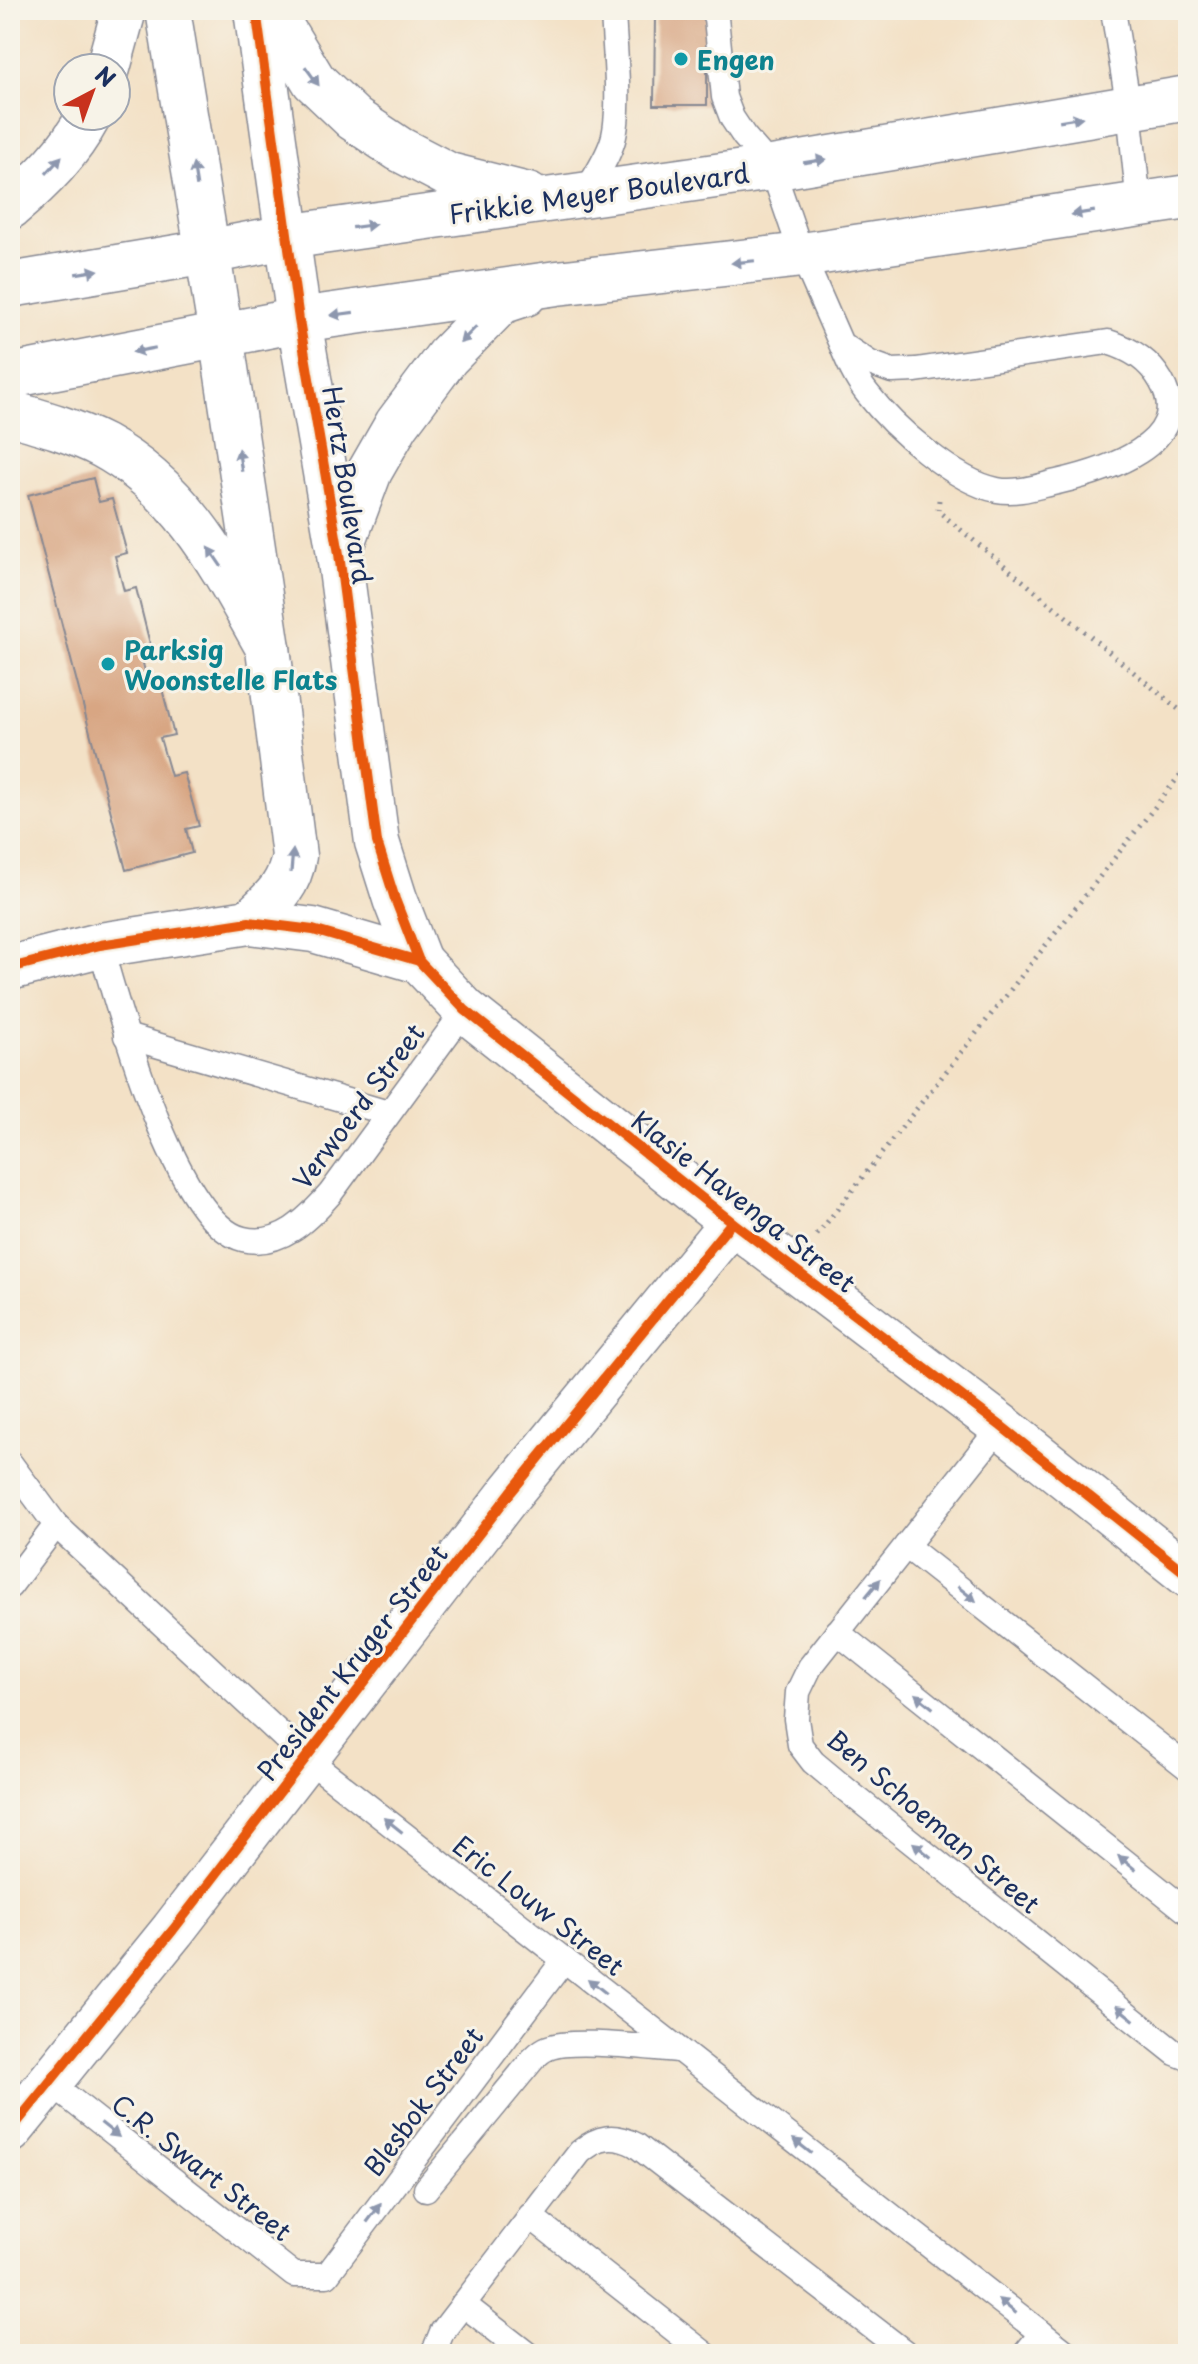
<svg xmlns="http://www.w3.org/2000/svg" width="1198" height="2364" font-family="'Playpen Sans',sans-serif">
  <rect width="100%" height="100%" fill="#f7f3e8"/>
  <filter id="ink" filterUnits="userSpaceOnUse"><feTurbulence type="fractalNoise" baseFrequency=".0125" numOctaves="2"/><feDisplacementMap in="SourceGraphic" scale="16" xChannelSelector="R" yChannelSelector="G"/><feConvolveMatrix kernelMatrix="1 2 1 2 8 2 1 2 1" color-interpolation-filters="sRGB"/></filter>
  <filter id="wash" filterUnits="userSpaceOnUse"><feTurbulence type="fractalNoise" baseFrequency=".006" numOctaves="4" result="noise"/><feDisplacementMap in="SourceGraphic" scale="32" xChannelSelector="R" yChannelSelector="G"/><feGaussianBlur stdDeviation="1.8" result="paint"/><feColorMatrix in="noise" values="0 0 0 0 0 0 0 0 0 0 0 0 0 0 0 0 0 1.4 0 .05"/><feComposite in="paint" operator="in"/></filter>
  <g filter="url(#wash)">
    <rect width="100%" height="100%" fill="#f3e1c6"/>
    <g id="blocks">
      <g fill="#d8a683">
        <polygon points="655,14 707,14 707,105 654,105"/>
        <polygon points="93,478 99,502 112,499 127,553 115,556 124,591 136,588 150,644 139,647 148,684 160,681 174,735 160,738 171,776 184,773 199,826 186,829 192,853 126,870 28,495"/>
        <polygon points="10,799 18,823 10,825"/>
      </g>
    </g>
  </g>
  <g filter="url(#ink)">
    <use href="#blocks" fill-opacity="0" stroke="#878892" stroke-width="2"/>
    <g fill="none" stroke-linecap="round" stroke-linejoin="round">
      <g stroke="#878892" stroke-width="27">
        <g id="lane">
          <path d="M712 10 716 18 724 97 732 118 744 136 772 168 802 255 841 344 870 363 892 371 916 370 1108 342C1131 349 1149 360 1161 381 1197 444 1101 472 1057 482 1038 486 1018 494 997 490 955 482 893 427 867 393 855 378 848 361 841 344"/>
          <polyline points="1113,10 1129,109 1139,205"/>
          <path d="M584 195C594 178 607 160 613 140 622 108 614 46 613 10"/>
          <path d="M100 945C118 1007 175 1223 243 1239 280 1248 308 1219 330 1194L465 1010"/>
          <polyline points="126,1036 388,1113"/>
          <polyline points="1001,1426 810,1667 798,1692 796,1719 800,1745 813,1762 849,1792 1175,2053 1188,2058"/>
          <polyline points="10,1463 56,1525 305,1757 1068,2354"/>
          <polyline points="906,1546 1188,1768"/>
          <polyline points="10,1586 56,1525"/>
          <polyline points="837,1632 1188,1912"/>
          <polyline points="49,2082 294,2275 327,2275 564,1960"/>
          <path d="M426 2189 533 2059C537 2055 542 2050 548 2048 572 2038 649 2048 679 2050"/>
          <polyline points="530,2216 705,2354"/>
          <polyline points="463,2304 527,2354"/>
          <path d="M433 2354 442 2332 580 2152C599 2136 614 2134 636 2145L907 2354"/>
          <polyline points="1025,2354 1042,2333"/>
        </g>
      </g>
      <g stroke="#878892" stroke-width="47">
        <g id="street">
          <polyline points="299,320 339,554 377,842 395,899 419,961"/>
          <path d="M221 335 268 648 294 856C289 888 271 901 249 922"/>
          <polyline points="10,968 100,945 249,922 313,930 419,961 465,1010 732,1222 1001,1426 1188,1575"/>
          <polyline points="10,2131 173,1930 511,1492 732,1222"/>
        </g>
      </g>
      <g stroke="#878892" stroke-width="47">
        <g id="secondary">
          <polyline points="168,10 221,335"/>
          <polyline points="256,10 299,320"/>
          <polyline points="271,10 314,81 354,119 399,149 449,175 528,195"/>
          <polyline points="108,68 124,10"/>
          <path d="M10 207C42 180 69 153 89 116"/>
          <polyline points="10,285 207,252 286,237 772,168 1188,98"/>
          <polyline points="10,376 299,320 557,283 802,255 1188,197"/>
          <path d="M10 413C42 422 74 431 103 446 187 492 223 569 268 648"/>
          <polyline points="339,554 370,471 397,424 447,357 501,302 525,294"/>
        </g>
      </g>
      <g stroke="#878892" stroke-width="5" stroke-dasharray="2 6" stroke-linecap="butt">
        <polyline points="939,500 938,511 1188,717"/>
        <polyline points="817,1235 1188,765"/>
      </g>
      <use href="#lane" stroke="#fff" stroke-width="24"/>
      <use href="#street" stroke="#fff" stroke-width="44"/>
      <use href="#secondary" stroke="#fff" stroke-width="44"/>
      <g stroke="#f7f3e8" stroke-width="15">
        <g id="cycleway">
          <polyline points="256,10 299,320 339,554 377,842 395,899 419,961"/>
          <polyline points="10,968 100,945 249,922 313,930 419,961 465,1010 732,1222 1001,1426 1188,1575"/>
          <polyline points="10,2131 173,1930 511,1492 732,1222"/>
        </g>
      </g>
      <use href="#cycleway" stroke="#e8590c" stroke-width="10"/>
    </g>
    <defs><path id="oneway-solid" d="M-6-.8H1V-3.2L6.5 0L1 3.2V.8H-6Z" transform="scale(2)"/></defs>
    <g fill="#8d97ae">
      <use href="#oneway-solid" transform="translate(312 76) rotate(54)"/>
      <use href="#oneway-solid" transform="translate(1071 119) rotate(-9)"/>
      <use href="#oneway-solid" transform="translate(815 161) rotate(-9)"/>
      <use href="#oneway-solid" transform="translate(54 165) rotate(-48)"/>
      <use href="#oneway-solid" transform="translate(195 175) rotate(-99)"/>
      <use href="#oneway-solid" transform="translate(1083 213) rotate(171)"/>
      <use href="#oneway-solid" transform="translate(364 226) rotate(-8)"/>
      <use href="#oneway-solid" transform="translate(743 262) rotate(174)"/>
      <use href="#oneway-solid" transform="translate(87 272) rotate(-9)"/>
      <use href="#oneway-solid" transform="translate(342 314) rotate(172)"/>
      <use href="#oneway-solid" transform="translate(468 335) rotate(134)"/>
      <use href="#oneway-solid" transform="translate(144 350) rotate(169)"/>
      <use href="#oneway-solid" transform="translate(240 460) rotate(-99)"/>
      <use href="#oneway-solid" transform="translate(215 557) rotate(-124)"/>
      <use href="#oneway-solid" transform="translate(292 861) rotate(-85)"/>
      <use href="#oneway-solid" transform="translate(873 1588) rotate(-51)"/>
      <use href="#oneway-solid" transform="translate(967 1594) rotate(38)"/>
      <use href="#oneway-solid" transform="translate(924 1701) rotate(-141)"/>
      <use href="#oneway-solid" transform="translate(393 1825) rotate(-142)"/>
      <use href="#oneway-solid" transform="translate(922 1850) rotate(-141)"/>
      <use href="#oneway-solid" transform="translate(1127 1863) rotate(-141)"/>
      <use href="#oneway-solid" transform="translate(597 1986) rotate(-142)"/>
      <use href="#oneway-solid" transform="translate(1125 2013) rotate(-141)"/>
      <use href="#oneway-solid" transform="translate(110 2130) rotate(38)"/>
      <use href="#oneway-solid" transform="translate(802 2146) rotate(-142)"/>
      <use href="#oneway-solid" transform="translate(374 2213) rotate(-53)"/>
      <use href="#oneway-solid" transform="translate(1007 2306) rotate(-142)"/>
    </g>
  </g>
  <g fill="#0f9aa8" stroke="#f7f3e8" stroke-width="3">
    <circle cx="681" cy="59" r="8"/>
    <circle cx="108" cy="664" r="8"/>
  </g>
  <g text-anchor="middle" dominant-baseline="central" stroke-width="6" stroke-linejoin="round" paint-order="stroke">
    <g font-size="26" font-weight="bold" fill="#0d838f" stroke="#f7f3e8" text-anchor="start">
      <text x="697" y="59">Engen</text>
      <text x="124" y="649">Parksig<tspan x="124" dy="30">Woonstelle Flats</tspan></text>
    </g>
    <g font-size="26" fill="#1b2f5e" stroke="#f7f3e8">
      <text transform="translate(599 193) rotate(-8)">Frikkie Meyer Boulevard</text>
      <text transform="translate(348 485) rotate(81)">Hertz Boulevard</text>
      <text transform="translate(358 1106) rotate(-53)">Verwoerd Street</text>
      <text transform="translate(744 1201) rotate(38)">Klasie Havenga Street</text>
      <text transform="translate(352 1662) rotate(-52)">President Kruger Street</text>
      <text transform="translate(934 1821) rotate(40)">Ben Schoeman Street</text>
      <text transform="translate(539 1905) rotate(38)">Eric Louw Street</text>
      <text transform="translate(423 2101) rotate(-53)">Blesbok Street</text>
      <text transform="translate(202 2167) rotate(38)">C.R. Swart Street</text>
    </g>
  </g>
  <rect width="1198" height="2364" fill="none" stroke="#f7f3e8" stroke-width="40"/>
  <g transform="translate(92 92) rotate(41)"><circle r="38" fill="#f7f3e8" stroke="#9fa5b1" stroke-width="2"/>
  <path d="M0-6L14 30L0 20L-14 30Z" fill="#c8321e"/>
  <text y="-12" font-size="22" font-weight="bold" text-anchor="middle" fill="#1b2f5e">N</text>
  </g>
</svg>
